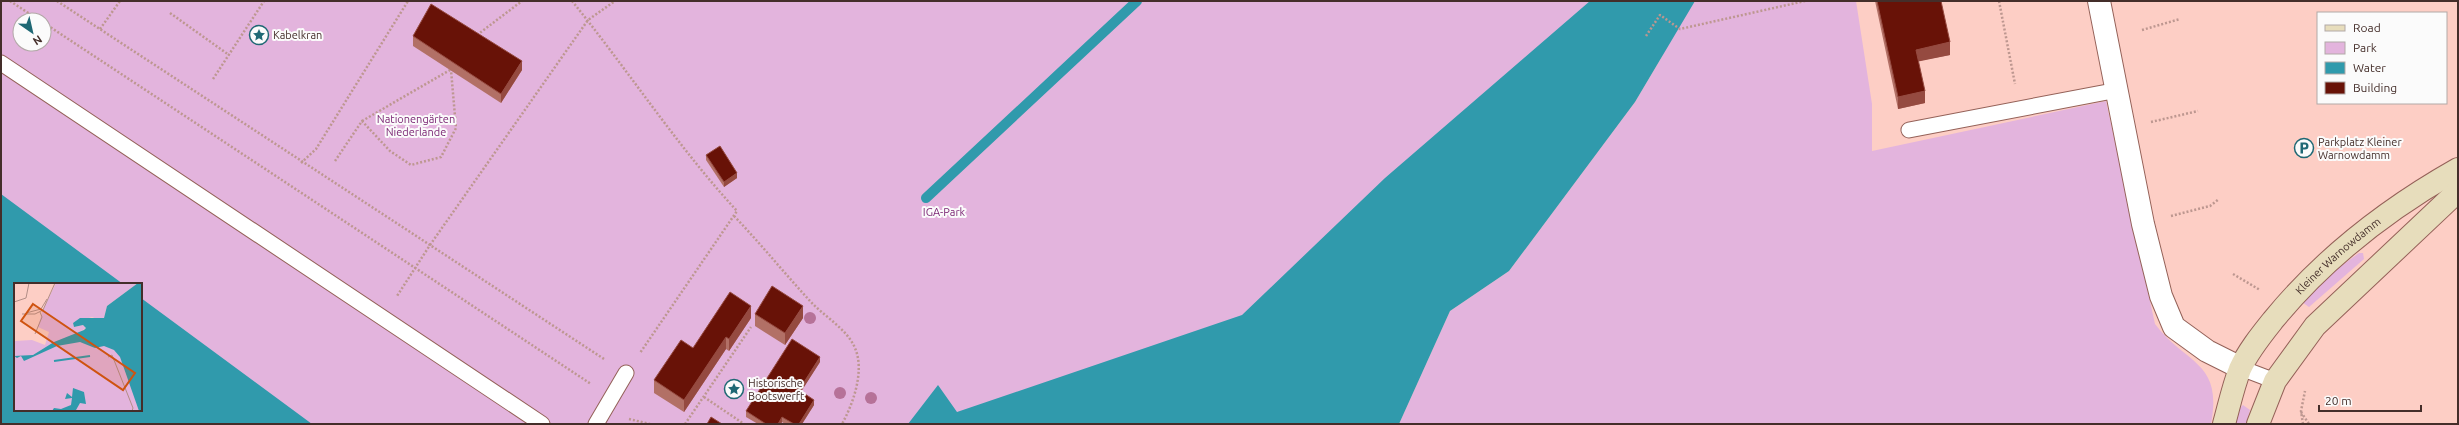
<svg xmlns="http://www.w3.org/2000/svg" width="2459" height="425" font-family="Ubuntu,sans-serif">
  <rect width="100%" height="100%" fill="#fdcec5"/>
  <g fill="#e3b4dd" fill-rule="evenodd">
    <path d="M1 1H1856L1872 104V151L2106 101 2155 324C2186 365 2223 361 2211 424H1399L1450 311 1509 271 1635 102 1663 55 1247 424H1ZM20 20H44V44H20ZM15 284H141V410H15Z"/>
    <polygon points="2359,253 2363,253 2364,259 2309,307 2302,302 2337,269"/>
    <polygon points="2243,405 2250,410 2246,424 2236,424 2240,408"/>
  </g>
  <g fill="#309aac">
    <polygon points="1590,1 1695,1 1635,102 1509,271 1450,311 1399,424 908,424 938,385 957,412 1242,315 1385,178"/>
    <polygon points="1,194 123,284 15,284 15,410 141,410 141,298 312,424 1,424"/>
  </g>
  <g fill="none" stroke-linecap="round" stroke-linejoin="round">
    <polyline stroke="#309aac" stroke-width="10" points="926,198 1137,1"/>
    <g stroke="#946158" stroke-width="17">
      <g id="lane">
        <polyline points="1,63 542,424"/>
        <polyline points="1909,130 2118,90"/>
        <polyline points="2241,368 2275,381"/>
        <polyline points="596,424 626,373"/>
      </g>
    </g>
    <g stroke="#946158" stroke-width="24">
      <polyline id="street" points="2099,1 2143,224 2161,296 2174,327 2207,351 2241,368"/>
    </g>
    <g stroke="#946158" stroke-width="24">
      <g id="secondary">
        <path id="s1" d="M2224 424C2229 406 2233 387 2240 369 2248 351 2262 334 2274 319 2325 257 2389 208 2458 169"/>
        <polyline points="2258,424 2275,381 2315,326 2458,191"/>
      </g>
    </g>
    <g stroke="#bd9790" stroke-width="2.5" stroke-dasharray="2 2" stroke-linecap="butt">
      <polyline points="10,1 39,20"/>
      <polyline points="57,1 430,245 397,296"/>
      <path d="M572 1C628 70 677 146 737 211L640 353"/>
      <polyline points="1999,1 2015,84"/>
      <polyline points="170,13 229,55"/>
      <polyline points="44,23 591,384"/>
      <polyline points="100,29 120,1"/>
      <polyline points="2142,30 2180,19"/>
      <polyline points="477,35 522,1"/>
      <polyline points="1646,36 1660,15 1680,29 1805,1"/>
      <polyline points="213,79 264,1"/>
      <polyline points="362,121 450,70"/>
      <polyline points="2151,122 2198,111"/>
      <polyline points="335,161 362,121 390,151 411,165 441,157 456,128 451,70"/>
      <polyline points="301,163 316,149 408,1"/>
      <path d="M734 216C761 244 785 274 811 302 825 317 847 329 855 348 865 371 853 404 842 424"/>
      <polyline points="2171,216 2210,206 2219,199"/>
      <polyline points="2233,274 2260,290"/>
      <polyline points="604,359 430,245 588,20 615,1"/>
      <polyline points="704,397 744,424"/>
      <polyline points="2301,412 2309,424"/>
      <polyline points="629,419 650,424"/>
      <polyline points="685,424 751,327"/>
      <polyline points="2303,424 2301,411 2305,391"/>
    </g>
    <use href="#lane" stroke="#fff" stroke-width="15"/>
    <use href="#street" stroke="#fff" stroke-width="22"/>
    <use href="#secondary" stroke="#e7ddbc" stroke-width="22"/>
  </g>
  <g fill="#b67298">
    <circle cx="810" cy="318" r="6"/>
    <circle cx="840" cy="393" r="6"/>
    <circle cx="871" cy="398" r="6"/>
  </g>
  <g fill="#b27066">
    <polygon points="1875,1 1941,1 1950,55 1918,61 1925,103 1898,109"/>
    <polygon points="413,36 522,70 501,103 413,46"/>
    <polygon points="706,155 737,178 724,187 706,160"/>
    <polygon points="755,314 803,318 785,345 755,326"/>
    <polygon points="751,318 729,351 726,349 684,412 654,393 654,380 693,348"/>
    <polygon points="820,362 801,391 814,405 802,424 785,424 782,422 781,424 758,424 746,417 746,411"/>
  </g>
  <g fill="#954a40">
    <polygon points="1950,42 1950,55 1916,62 1916,50"/>
    <polygon points="522,61 522,70 501,103 501,94"/>
    <polygon points="1925,91 1925,103 1898,109 1898,97"/>
    <polygon points="737,173 737,178 724,187 724,182"/>
    <polygon points="751,306 751,318 729,351 729,339"/>
    <polygon points="803,306 803,318 785,345 785,333"/>
    <polygon points="726,337 726,349 684,412 684,400"/>
    <polygon points="820,357 820,362 799,395 799,390"/>
    <polygon points="814,400 814,405 802,424 799,424"/>
    <polygon points="782,417 782,422 781,424 778,424"/>
  </g>
  <g fill="#681207" stroke="#954a40">
    <polygon points="1877,1 1941,1 1950,42 1916,50 1925,91 1898,97"/>
    <polygon points="431,4 522,61 501,94 413,36"/>
    <polygon points="720,146 737,173 724,182 706,155"/>
    <polygon points="772,286 803,306 785,333 755,314"/>
    <polygon points="730,292 751,306 729,339 726,337 684,400 654,380 681,340 693,348"/>
    <polygon points="792,339 820,357 799,390 814,400 799,424 794,424 782,417 778,424 766,424 746,411"/>
    <polygon points="711,417 722,424 707,424"/>
  </g>
  <defs>
    <g id="sight-ring" transform="scale(1)"><circle r="9.5" fill="#fbfbfb" stroke="#1f6874" stroke-width="1.5"/><path d="M0-6L1.8-2.2L6-1.7L2.9 1.2L3.7 5.4L0 3.3L-3.7 5.4L-2.9 1.2L-6-1.7L-1.8-2.2Z" fill="#1f6874"/></g>
    <g id="parking-ring" transform="scale(1)"><circle r="9.5" fill="#fbfbfb" stroke="#1f6874" stroke-width="1.5"/><path d="M-3.5-5.5H1a3.5 3.5 0 0 1 0 7H-1V5.5H-3.5ZM-1-3.4V-.6H.8a1.4 1.4 0 0 0 0-2.8Z" fill="#1f6874"/></g>
  </defs>
  <g fill-rule="evenodd">
    <use href="#sight-ring" x="259" y="35"/>
    <use href="#parking-ring" x="2304" y="148"/>
    <use href="#sight-ring" x="734" y="389"/>
  </g>
  <g text-anchor="middle" dominant-baseline="central" stroke-width="4" stroke-linejoin="round" paint-order="stroke">
    <g font-size="11" fill="#442e2a" stroke="#fbfbfb" text-anchor="start">
      <text x="273" y="35">Kabelkran</text>
      <text x="2318" y="142">Parkplatz Kleiner<tspan x="2318" dy="13">Warnowdamm</tspan></text>
      <text x="748" y="383">Historische<tspan x="748" dy="13">Bootswerft</tspan></text>
    </g>
    <g font-size="11" fill="#7b2674" stroke="#fbfbfb">
      <text x="416" y="119">Nationengärten<tspan x="416" dy="13">Niederlande</tspan></text>
      <text x="944" y="212">IGA-Park</text>
    </g>
    <g font-size="11" fill="#442e2a" stroke="#fbfbfb">
      <text stroke="none"><textPath href="#s1" startOffset="208">Kleiner Warnowdamm</textPath></text>
    </g>
  </g>
  <g transform="translate(14 283)">
    <rect width="128" height="128" fill="#fdcec5"/>
    <path d="M42 0H124L93 23 90 35 85 37 78 34 59 40 60 44 69 42 72 45 58 54 42 59 72 54 128 75V128H0V48L1 58 18 57 31 62 35 49 24 44 28 29Z" fill="#e3b4dd"/>
    <path d="M124 0H128V128H125L106 74 100 67 90 63 81 65 66 59 43 63 10 78 7 73 3 75 0 73 19 72 40 59 70 47 72 45 69 42 60 44 59 40 66 35H90L93 23ZM59 105 70 109 72 121 66 120 62 127 38 128 40 125 47 126 57 122 58 115 51 116 53 110 58 114Z" fill="#309aac"/>
    <path fill="none" stroke="#309aac" stroke-width="2" d="M40 78 76 73"/>
    <path fill="none" stroke="#b38e87" stroke-width="1" d="M0 19 12 15 15 0M12 30 27 26 33 16M8 31H21L29 27 41 0M21 51 28 34 26 29M94 74 98 72 119 125 118 128"/>
    <path fill="#cf5310" fill-opacity="0.15" stroke="#cf5310" stroke-width="2" d="M19 21 121 90 109 107 7 38Z"/>
    <rect width="128" height="128" fill="none" stroke="#442e2a" stroke-width="2"/>
  </g>
  <rect width="2459" height="425" fill="none" stroke="#442e2a" stroke-width="4"/>
  <rect x="2317" y="12" width="130" height="92" fill="#fbfbfb" stroke="#b2a9a7"/>
  <rect x="2325" y="25" width="20" height="6" fill="#e7ddbc" stroke="#b2a9a7"/>
  <text x="2353" y="32" font-size="12" fill="#442e2a">Road</text>
  <rect x="2325" y="42" width="20" height="12" fill="#e3b4dd" stroke="#b2a9a7"/>
  <text x="2353" y="52" font-size="12" fill="#442e2a">Park</text>
  <rect x="2325" y="62" width="20" height="12" fill="#309aac" stroke="#b2a9a7"/>
  <text x="2353" y="72" font-size="12" fill="#442e2a">Water</text>
  <rect x="2325" y="82" width="20" height="12" fill="#681207" stroke="#b2a9a7"/>
  <text x="2353" y="92" font-size="12" fill="#442e2a">Building</text>
  <g transform="translate(32 32) rotate(146)"><circle r="19" fill="#fbfbfb" stroke="#b2a9a7"/>
  <path d="M0-3L7 15L0 10L-7 15Z" fill="#1f6874"/>
  <text y="-6" font-size="11" font-weight="bold" text-anchor="middle" fill="#442e2a">N</text>
  </g>
  <path d="M2319 405v6h102v-6" fill="none" stroke="#442e2a" stroke-width="2"/>
  <text x="2325" y="405" font-size="12" fill="#442e2a" stroke="#fbfbfb" stroke-width="3" paint-order="stroke">20 m</text>
</svg>
